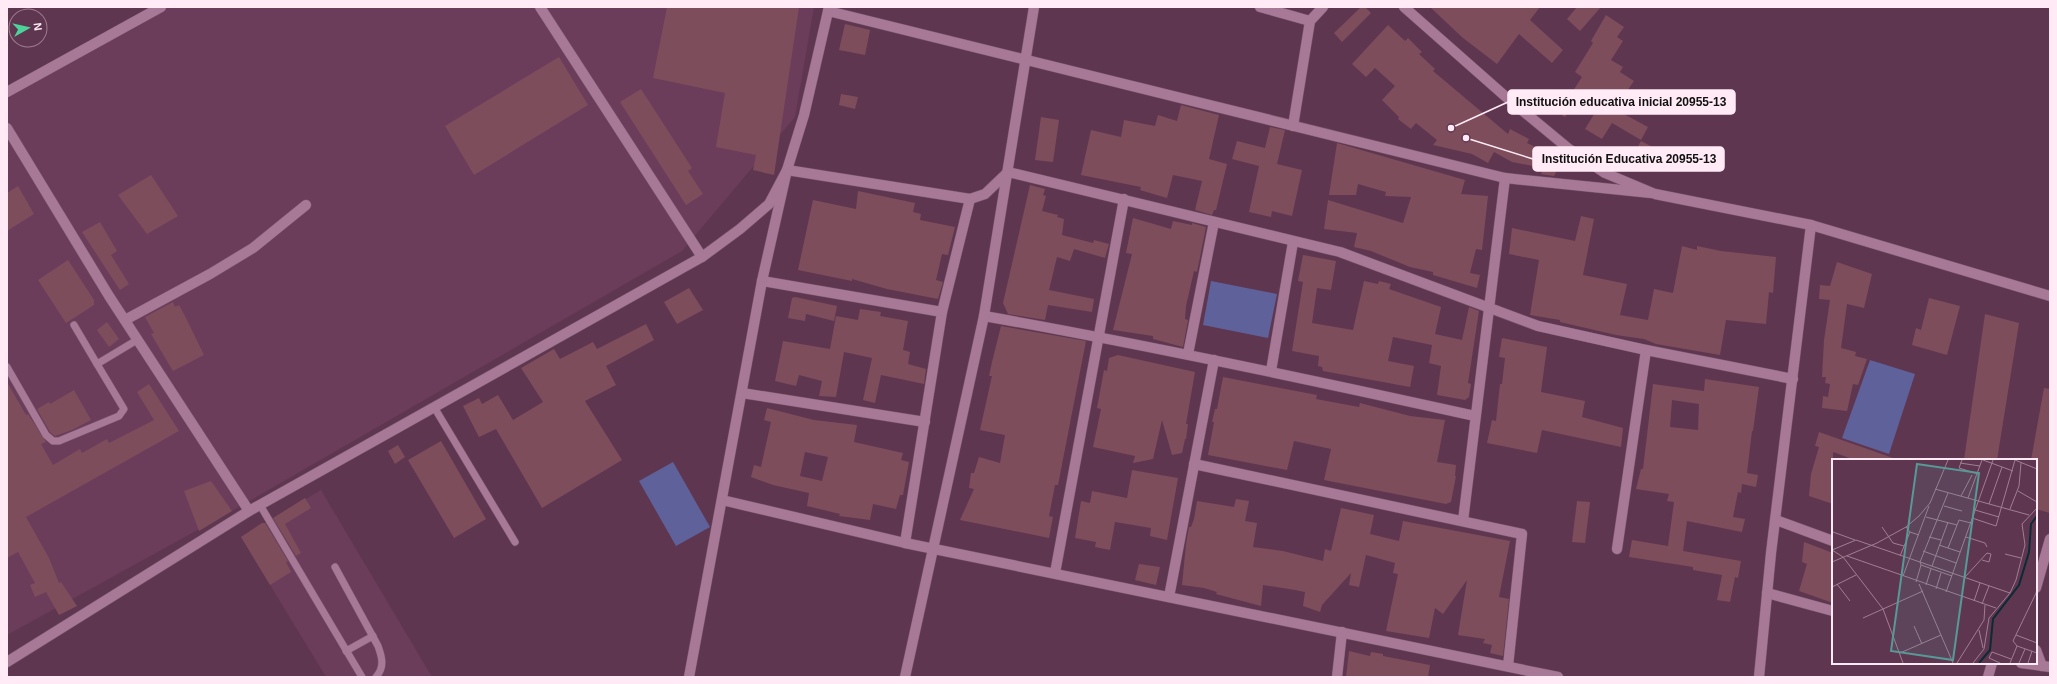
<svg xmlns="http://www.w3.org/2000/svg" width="2057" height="684" font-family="Helvetica,sans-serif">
  <rect width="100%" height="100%" fill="#5f3650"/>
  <g fill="#6c3c5b">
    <polygon points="152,7 814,7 795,117 682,251 232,511 7,635 7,93"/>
    <polygon points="321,490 432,677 326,677 241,537"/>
  </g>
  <g fill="#5f619b">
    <polygon points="1211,281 1277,294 1268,338 1203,325"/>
    <polygon points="1870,360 1915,374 1889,454 1842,438"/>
    <polygon points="673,462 710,527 676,546 639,481"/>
  </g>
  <g fill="#7e4d5b" fill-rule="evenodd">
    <polygon points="667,7 799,7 774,175 753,170 756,155 716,147 725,93 653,78"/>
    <polygon points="1361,7 1365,7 1371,13 1342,42 1334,33"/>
    <polygon points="1430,7 1540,7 1530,20 1563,50 1552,63 1519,34 1497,64 1463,38"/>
    <polygon points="1577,7 1601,7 1580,31 1567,19"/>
    <polygon points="1606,15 1624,27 1617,37 1623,41 1611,60 1623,67 1620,72 1634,81 1625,94 1631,98 1622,113 1648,127 1641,140 1612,123 1602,139 1585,129 1596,111 1571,94 1582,77 1575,72 1593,43 1591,41"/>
    <polygon points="845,24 870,30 865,55 839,50"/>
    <polygon points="1388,25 1405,41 1408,38 1422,52 1419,54 1435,69 1433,71 1508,134 1510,129 1529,139 1527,143 1562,160 1554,176 1541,174 1544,168 1512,162 1494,152 1488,163 1472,154 1433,145 1437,140 1416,123 1411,129 1398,119 1399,117 1382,100 1395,86 1375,68 1366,77 1352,64"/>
    <polygon points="559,57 588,105 474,175 445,126"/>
    <polygon points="641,89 692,168 688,171 703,194 686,205 620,102"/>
    <polygon points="1555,92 1574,104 1565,117 1547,106"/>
    <polygon points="841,94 858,97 855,109 839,105"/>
    <polygon points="1181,105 1219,115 1209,159 1227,164 1216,210 1214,210 1212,215 1195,210 1202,181 1173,175 1167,198 1140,190 1141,187 1081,175 1091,130 1121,137 1124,120 1155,126 1158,115 1177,121"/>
    <polygon points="1041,117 1059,120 1053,162 1035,160"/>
    <polygon points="1270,127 1285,130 1277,164 1302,170 1292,216 1272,211 1271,217 1249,212 1259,166 1232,159 1237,141 1265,148"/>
    <polygon points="1641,141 1668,155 1662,172 1650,167 1649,170 1630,161"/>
    <polygon points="1337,143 1465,180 1461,194 1488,196 1482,250 1476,249 1470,273 1480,275 1477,288 1433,275 1433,272 1410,267 1371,251 1354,247 1357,233 1324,229 1328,200 1403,223 1411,197 1385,196 1386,192 1358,184 1356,195 1329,195"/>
    <polygon points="151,175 178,216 147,234 118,195"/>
    <polygon points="1030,185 1045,189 1043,195 1046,196 1042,211 1058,215 1057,217 1064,219 1062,235 1093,243 1094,240 1109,244 1105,258 1074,249 1070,261 1057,257 1049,290 1094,299 1092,312 1048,305 1045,320 1008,314 1003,303"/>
    <polygon points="18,186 34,214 7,231 7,193"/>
    <polygon points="858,191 915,203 913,212 921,214 920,220 955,227 948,255 942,254 936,280 943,282 938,299 887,289 852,279 852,281 798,270 813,200 856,209"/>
    <polygon points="1581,216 1594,219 1583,275 1627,284 1620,315 1648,320 1654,289 1673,293 1682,246 1697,250 1697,246 1721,251 1776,257 1773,293 1769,292 1766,324 1726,320 1720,355 1656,344 1644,339 1616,335 1560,322 1560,320 1530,315 1539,260 1509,254 1512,228 1575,241"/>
    <polygon points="1133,218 1171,229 1173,221 1192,225 1192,223 1206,227 1197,272 1194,271 1186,306 1185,319 1188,320 1183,347 1153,339 1153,336 1113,330 1132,254 1126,253"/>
    <polygon points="100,222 117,251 111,255 129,284 120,290 82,232"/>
    <polygon points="1303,255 1336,261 1331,290 1317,288 1312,323 1353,330 1364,281 1378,284 1379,281 1391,284 1389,289 1441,307 1435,334 1462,340 1469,307 1479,311 1468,383 1471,384 1469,397 1465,400 1437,395 1441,366 1429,363 1432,345 1393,337 1388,361 1414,366 1410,387 1323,371 1322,367 1318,366 1319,356 1292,351 1303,282 1298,281"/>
    <polygon points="68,260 94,300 94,305 66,323 38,280"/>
    <polygon points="1837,262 1872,274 1864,308 1847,304 1841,348 1856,352 1855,356 1867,359 1858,385 1853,384 1847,411 1822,408 1823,396 1828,397 1830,384 1825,383 1826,377 1822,377 1824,340 1830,300 1819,299 1820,285 1830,286"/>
    <polygon points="689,288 703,310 677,324 664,302"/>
    <polygon points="795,297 837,306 834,321 806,314 805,321 788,318 792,298"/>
    <polygon points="1929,298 1960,306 1947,355 1912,345 1916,328 1921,330"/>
    <polygon points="173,302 175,307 179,305 185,316 204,355 173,371 151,334 154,333 145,317"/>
    <polygon points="860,309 881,312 880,316 908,321 903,350 910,352 908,364 926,369 924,384 881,375 875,403 863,400 872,358 844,352 836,397 819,396 822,381 799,375 796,386 775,381 783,341 830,349 836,316 858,320"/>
    <polygon points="1985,314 2019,323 1997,460 1964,460"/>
    <polygon points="107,322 119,339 109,347 97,330"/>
    <polygon points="646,324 654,340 606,366 616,385 585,401 622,460 542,508 496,429 479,437 463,406 479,398 482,404 498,395 513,420 543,402 521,368 554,349 560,359 593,342 597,349"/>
    <polygon points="1001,326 1086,341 1058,485 1055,485 1049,516 1053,517 1049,538 960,520 974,489 969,488 971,473 974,473 979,457 1000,463 1005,435 980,430 992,376 989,376 992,362"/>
    <polygon points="1502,338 1547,347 1541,392 1585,401 1582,417 1623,428 1621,447 1542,430 1537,453 1487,443 1492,420 1496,421 1500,384 1502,384 1505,358 1499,357"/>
    <polygon points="1118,355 1195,372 1186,424 1188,424 1186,439 1185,439 1182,453 1172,455 1162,420 1153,459 1133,463 1135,456 1093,447 1101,409 1097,408 1104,370 1107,371 1109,358"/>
    <polygon points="1223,377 1317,395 1316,399 1359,407 1360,403 1410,416 1445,420 1437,462 1456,465 1455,476 1456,476 1451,502 1446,504 1324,480 1331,449 1294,441 1287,470 1208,455 1214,422 1212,422 1215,409 1217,409"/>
    <path d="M1705 379 1759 387 1753 431H1752L1747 473 1758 475 1756 487 1742 484 1741 493 1738 492 1733 517 1745 519 1742 532 1687 521 1683 551 1741 561 1738 578 1735 577 1730 602 1717 600 1722 575 1693 570V567L1629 557 1632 540 1668 546 1674 502 1667 501 1669 494 1636 489 1641 469H1643L1653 384 1704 391ZM1672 400 1699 404 1698 430 1670 427Z"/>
    <polygon points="7,382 26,415 28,414 46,442 41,444 53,465 80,449 82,453 107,439 109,443 154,420 137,392 149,384 179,431 26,517 49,558 59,583 61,582 77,606 59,615 46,592 35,597 30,585 35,583 18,552 7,558"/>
    <polygon points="2044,388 2050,389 2050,513 2036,509 2036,460 2031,460"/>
    <polygon points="74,390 91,420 72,430 55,436 50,432 37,409 49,402 50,404"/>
    <path d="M767 408 814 420 857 425 854 442 903 453 901 460 909 462 903 495H900L896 509 873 504 870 520 839 516 840 514 807 506 809 493 773 485 751 477 754 465 761 467 771 422 764 420ZM805 452 828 457 822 481 800 476Z"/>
    <polygon points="1819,432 1893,458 1892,460 1855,460 1833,452 1833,504 1809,496 1811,474 1819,447 1815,446"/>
    <polygon points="441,441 486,519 454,538 408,460"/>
    <polygon points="398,445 405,457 395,464 388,451"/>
    <polygon points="1132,470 1178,478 1167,540 1150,536 1151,528 1115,522 1110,550 1095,547 1096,542 1075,538 1081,501 1090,503 1092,491 1127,498"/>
    <polygon points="211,481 232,511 199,531 184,491"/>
    <polygon points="305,498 311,508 285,524 301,553 296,556 273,518"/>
    <polygon points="1236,499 1249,501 1245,521 1257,523 1253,547 1283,551 1323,561 1325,549 1331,551 1341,508 1374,515 1370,534 1399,541 1403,521 1510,541 1499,597 1509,599 1503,656 1490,653 1492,645 1483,643 1485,639 1458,635 1467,580 1443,614 1435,608 1429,638 1386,631 1398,574 1393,573 1395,563 1366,555 1359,587 1349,585 1351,573 1322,605 1320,612 1303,606 1305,592 1295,590 1263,585 1261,606 1216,594 1217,592 1204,588 1182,585 1186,544 1189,527 1191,527 1194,519 1197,501 1234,507"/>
    <polygon points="1577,501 1590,502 1585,543 1572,542"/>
    <polygon points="262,523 265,523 288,561 286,562 291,572 270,585 241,537"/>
    <polygon points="1804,542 1833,553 1833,603 1799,591 1807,564 1802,562"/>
    <polygon points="1139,564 1160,567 1156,585 1135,580"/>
    <polygon points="1349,651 1370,656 1371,652 1383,654 1383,656 1430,665 1428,677 1346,677"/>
  </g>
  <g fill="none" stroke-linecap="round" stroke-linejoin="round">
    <g stroke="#77566c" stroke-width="8">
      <g id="lane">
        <polyline points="74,325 97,364"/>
        <polyline points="7,367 46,435 53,441 59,441 119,416 124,409 97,364 137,340"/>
        <polyline points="434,407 515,542"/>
        <polyline points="260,505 362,677"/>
        <path d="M335 567 378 646C382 657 385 667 376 677"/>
        <polyline points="346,651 373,636"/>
      </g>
    </g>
    <g stroke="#77566c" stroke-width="11">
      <g id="street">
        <polyline points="540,7 702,257"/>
        <polyline points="1260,7 1310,21"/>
        <polyline points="828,11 1505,178 1651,193"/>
        <polyline points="7,92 161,7"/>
        <polyline points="1293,126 1310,21 1323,7"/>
        <polyline points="7,128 109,296 249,511"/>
        <polyline points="762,281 942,312"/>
        <path d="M984 316C1149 345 1312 380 1475 416"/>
        <polyline points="125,320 210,274 253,248 306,205"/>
        <polyline points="1188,354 1214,222"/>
        <polyline points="1271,371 1293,242"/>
        <polyline points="742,393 925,422"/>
        <polyline points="1194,464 1522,534 1508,666"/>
        <polyline points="722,500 905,543 1558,677"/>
        <polyline points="1776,520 1833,541"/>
        <polyline points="1463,521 1505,178"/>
        <polyline points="905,543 942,312 970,199"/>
        <polyline points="1617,549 1646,350"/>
        <polyline points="1055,573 1124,199"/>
        <polyline points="2036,588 2050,539"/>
        <polyline points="1767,593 1833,611"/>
        <polyline points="1169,597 1214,360"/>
        <polyline points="2036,650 2042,666"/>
        <polyline points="2021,663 2050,667"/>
        <polyline points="689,677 762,281 787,170 970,199 985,194 1008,172 1340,252 1538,326 1646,350 1793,379"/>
        <polyline points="905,677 984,316 1034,7"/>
        <polyline points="1337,677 1342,632"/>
        <polyline points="1759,677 1771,553 1811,225"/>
        <polyline points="1988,677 1992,663"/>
      </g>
    </g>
    <g stroke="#77566c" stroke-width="11">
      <g id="secondary">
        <polyline points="1404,7 1506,97 1569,149 1605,173 1655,194 1811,225 2050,296"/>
        <polyline points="7,662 249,511 702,257 740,229 769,204 787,170 804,115 829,7"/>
      </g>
    </g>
    <use href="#lane" stroke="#a77996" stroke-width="7"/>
    <use href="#street" stroke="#a77996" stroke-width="10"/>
    <use href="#secondary" stroke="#a77996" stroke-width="10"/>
  </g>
  <g transform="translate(1832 459)">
    <rect width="205" height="205" fill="#5f3650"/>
    <path fill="none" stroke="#0b2b35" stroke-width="2" d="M147 204 158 191 161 160 187 126 197 93 199 65 205 57"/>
    <path fill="none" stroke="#9f7e92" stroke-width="1" d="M130 1 127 9 146 15M151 1 181 12M183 1 205 10M128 4 148 7M103 30 197 56M186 32 205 43M129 37 140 16M136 39 150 1M157 45 170 8M112 47 130 52M178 50 187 27 189 4M143 51 167 58M94 58 125 66M140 59 164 67 183 1M50 68 61 84 72 87M74 68 78 73 87 76M1 73 23 81M97 78 109 81M134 78 153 84 155 88M107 86 128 93M116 89 127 61 139 64M0 91 24 81 178 134M0 91 11 98 51 150 71 204M91 92 124 104M173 95 189 99M15 97 164 149M68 97 78 73M0 103 45 84 74 68 87 57 98 44 116 1M89 106 120 117M100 107 116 63M71 117 97 47M133 118 155 94 159 95 157 103 150 101M84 123 89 106 88 103 116 34M5 125 18 142M87 125 121 204M94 126 99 110M0 128 24 116M104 130 109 114M114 133 161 1M142 142 148 124M150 145 157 127M31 159 91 132M82 167 90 185M147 171 151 189M184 176 205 184M185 187 181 182 205 132M185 187 205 194M68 194 109 176M125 204 152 161 153 146M141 204 152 190 157 159 178 134 184 121 193 86 190 65 205 49M168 204 157 199 160 193 179 200M178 204 185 187M187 204 193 190M196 204 200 192"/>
    <path fill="#579997" fill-opacity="0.15" stroke="#579997" stroke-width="2" d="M85 5 147 14 121 201 59 192Z"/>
    <rect width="205" height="205" fill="none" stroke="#ffeaf6" stroke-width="2"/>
  </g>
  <path fill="none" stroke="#ffeaf6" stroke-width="1.5" d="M1451 128L1508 102M1466 138L1533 159"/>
  <g fill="#ffeaf6" stroke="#5f3650" stroke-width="1.5">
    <circle cx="1451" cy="128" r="4"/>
    <circle cx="1466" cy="138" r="4"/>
  </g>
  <g fill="#ffeaf6" stroke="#ffeaf6" stroke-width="1.5">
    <rect x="1508" y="90" width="227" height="24" rx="4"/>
    <rect x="1533" y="147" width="191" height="24" rx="4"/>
  </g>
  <g font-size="12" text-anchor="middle" font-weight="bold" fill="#111">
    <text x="1621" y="106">Institución educativa inicial 20955-13</text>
    <text x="1629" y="163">Institución Educativa 20955-13</text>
  </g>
  <rect width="2057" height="684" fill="none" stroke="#ffeaf6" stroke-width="16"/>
  <g transform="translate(28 28) rotate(82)"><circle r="19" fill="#5f3650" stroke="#9f7e92"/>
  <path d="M0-3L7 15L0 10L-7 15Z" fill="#4dd39a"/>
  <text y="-6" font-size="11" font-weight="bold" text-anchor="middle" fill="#ffeaf6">N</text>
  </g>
</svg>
